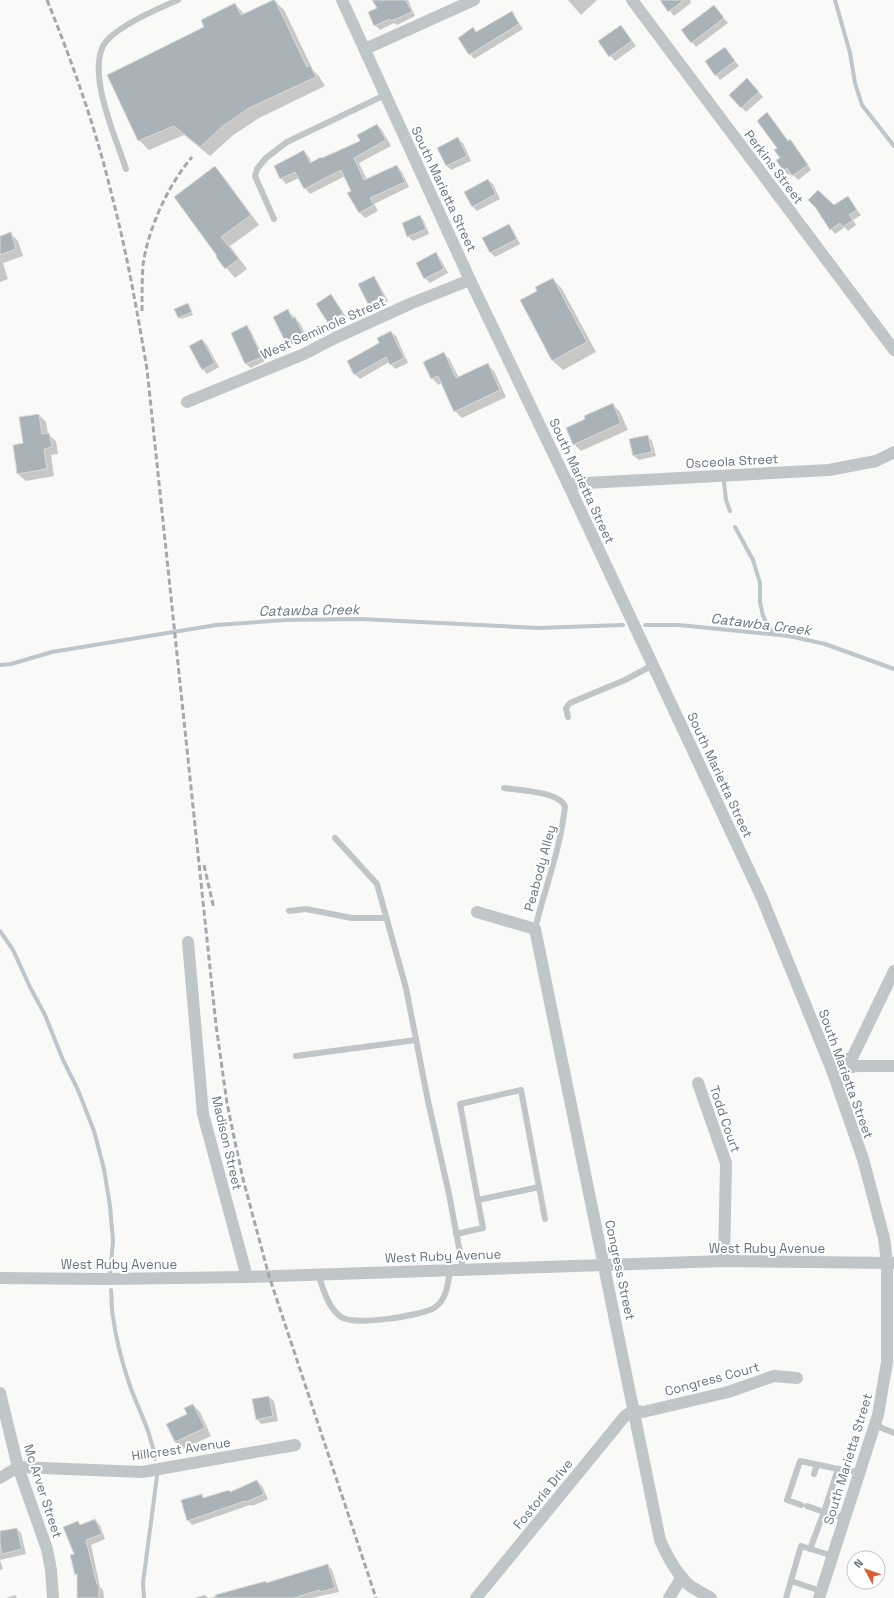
<svg xmlns="http://www.w3.org/2000/svg" width="894" height="1598" font-family="'Space Grotesk',sans-serif">
  <rect width="100%" height="100%" fill="#f9f9f7"/>
  <g fill="#0003">
    <polygon points="274,0 284,10 313,70 319,76 325,86 259,118 232,136 210,156 184,135 149,150 139,140 205,27 235,4 245,15"/>
    <polygon points="373,0 408,0 415,16 397,25 394,23 380,30 375,25 378,8"/>
    <polygon points="568,0 597,0 581,15"/>
    <polygon points="661,0 690,0 691,3 674,16"/>
    <polygon points="714,7 728,23 696,47 692,42"/>
    <polygon points="512,12 523,29 474,59 470,54 473,29 477,33"/>
    <polygon points="621,26 636,46 615,61 599,42"/>
    <polygon points="725,48 739,66 720,80 716,75"/>
    <polygon points="751,84 763,97 746,112 730,95"/>
    <polygon points="767,114 789,141 790,140 795,145 811,170 798,180 792,173 788,175 784,170"/>
    <polygon points="377,125 382,130 391,146 359,163 367,180 397,166 402,172 409,187 374,204 378,211 365,218 360,213 349,193 352,192 345,176 310,194 305,188 299,178 286,184 281,178 304,151 309,157 312,163 362,141"/>
    <polygon points="458,139 463,143 471,161 451,170 447,166"/>
    <polygon points="215,168 224,177 259,225 230,246 247,269 235,278 217,257"/>
    <polygon points="488,180 493,184 500,199 477,211 473,207"/>
    <polygon points="847,197 861,215 853,220 856,225 848,231 845,227 835,234 831,229"/>
    <polygon points="419,216 424,221 429,234 413,241 408,236"/>
    <polygon points="509,225 513,230 520,244 495,257 490,252"/>
    <polygon points="11,234 18,241 23,256 3,263 8,279 0,282 0,237"/>
    <polygon points="436,254 440,258 448,273 430,283 425,278"/>
    <polygon points="374,277 378,282 388,301 373,308 369,304 359,285"/>
    <polygon points="553,279 562,289 596,352 563,370 553,361 521,301 538,291"/>
    <polygon points="331,295 347,318 333,327 317,304"/>
    <polygon points="188,304 193,315 181,319 179,317"/>
    <polygon points="288,311 300,323 307,338 290,345 286,341 274,317"/>
    <polygon points="247,327 251,331 265,361 251,368 246,364 232,334"/>
    <polygon points="391,332 396,336 408,363 395,369 389,362 360,379 355,374"/>
    <polygon points="202,340 207,345 219,367 207,374 203,369"/>
    <polygon points="444,353 450,360 459,378 488,365 494,371 506,397 462,418 455,411 442,383 438,385 432,378"/>
    <polygon points="612,404 620,412 628,430 581,451 574,444"/>
    <polygon points="39,415 46,422 48,434 56,441 58,454 51,455 54,476 26,481 18,474 24,444"/>
    <polygon points="647,436 652,441 656,456 639,460 634,456"/>
    <polygon points="269,1397 274,1401 278,1421 261,1424 257,1419"/>
    <polygon points="193,1405 200,1412 211,1436 183,1449 175,1442 167,1424 188,1414"/>
    <polygon points="257,1481 262,1486 268,1499 252,1506 250,1505 192,1525 188,1520 202,1495 205,1499 229,1491 231,1493"/>
    <polygon points="95,1520 100,1525 105,1539 91,1545 100,1587 103,1590 104,1598 78,1598 78,1577 76,1574 75,1554 78,1522 82,1526"/>
    <polygon points="17,1529 21,1533 26,1554 0,1560 0,1532"/>
    <polygon points="0,1560 3,1569 0,1570"/>
    <polygon points="328,1565 332,1570 339,1592 311,1598 210,1598 265,1582 267,1584"/>
    <polygon points="15,1595 17,1598 6,1598"/>
    <polygon points="205,1595 208,1598 194,1598"/>
  </g>
  <g fill="none" stroke-linecap="round" stroke-linejoin="round">
    <g stroke="#bcc6cb" stroke-width="4">
      <polyline points="835,0 850,53 855,83 862,105 894,146"/>
      <polyline points="724,482 726,500 730,511"/>
      <polyline points="735,527 753,560 760,583 760,602 763,616 773,634"/>
      <polyline points="645,625 679,625 789,636 825,644 894,669"/>
      <polyline points="0,665 11,664 52,652 216,625 286,620 361,619 538,628 623,625"/>
      <polyline points="0,931 13,950 30,987 45,1015 63,1060 78,1090 94,1131 104,1169 110,1206 113,1241 110,1275"/>
      <path d="M111 1290C112 1299 111 1308 113 1317 116 1339 122 1362 129 1383 138 1410 151 1430 155 1459"/>
      <polyline points="144,1598 143,1583 157,1476"/>
    </g>
  </g>
  <g fill="#a9b2b7" stroke="#dbdbd9">
    <polygon points="273,0 275,0 307,67 310,65 316,77 249,108 223,126 200,147 174,126 138,141 107,75 204,27 201,20 235,3 241,15"/>
    <polygon points="372,0 406,0 412,12 391,21 390,19 374,26 368,12 377,8"/>
    <polygon points="660,0 684,0 668,12"/>
    <polygon points="714,5 724,18 691,43 681,30"/>
    <polygon points="512,11 519,24 469,55 458,38 473,27 476,32"/>
    <polygon points="621,25 632,41 609,57 598,41"/>
    <polygon points="725,47 735,61 715,76 705,61"/>
    <polygon points="747,78 759,92 741,108 729,95"/>
    <polygon points="767,112 788,141 790,139 808,165 792,176 787,168 783,171 776,160 780,158 774,150 777,148 757,121"/>
    <polygon points="377,124 386,140 354,158 364,180 397,165 405,182 370,198 374,205 359,213 347,193 351,191 341,170 304,189 295,172 280,179 274,166 304,150 310,163 321,157 322,158 360,141 357,135"/>
    <polygon points="458,137 467,156 446,166 437,148"/>
    <polygon points="215,166 251,215 221,237 239,259 225,269 216,257 217,256 174,197"/>
    <polygon points="488,179 496,194 472,207 464,192"/>
    <polygon points="818,190 834,205 848,196 857,210 849,215 853,220 843,227 840,223 830,230 815,207 808,200"/>
    <polygon points="420,215 426,229 407,237 402,223"/>
    <polygon points="509,224 517,239 490,253 482,238"/>
    <polygon points="11,232 16,249 0,255 0,236"/>
    <polygon points="436,252 444,269 424,279 416,263"/>
    <polygon points="374,276 384,296 368,304 358,284"/>
    <polygon points="553,278 587,342 552,361 520,300 537,291 535,287"/>
    <polygon points="331,294 343,313 328,323 316,304"/>
    <polygon points="188,303 192,312 178,318 174,309"/>
    <polygon points="288,309 292,318 295,317 303,333 285,341 273,317"/>
    <polygon points="247,325 262,357 245,364 231,333"/>
    <polygon points="391,331 404,358 390,365 386,357 354,375 347,361 379,343 377,338"/>
    <polygon points="202,339 215,363 202,370 189,346"/>
    <polygon points="444,352 456,378 488,363 500,390 454,412 438,376 431,379 423,362"/>
    <polygon points="613,403 621,423 573,445 566,428 585,419 584,416"/>
    <polygon points="39,414 42,434 49,433 52,447 44,449 47,469 17,474 13,445 23,443 19,417"/>
    <polygon points="648,435 652,452 633,456 629,439"/>
    <polygon points="269,1396 273,1416 256,1420 252,1399"/>
    <polygon points="193,1404 205,1428 175,1442 166,1424 187,1414 184,1408"/>
    <polygon points="257,1480 264,1494 246,1502 245,1501 187,1521 181,1500 202,1494 203,1498 229,1490 230,1492"/>
    <polygon points="95,1519 102,1534 86,1540 97,1584 99,1584 99,1598 77,1598 77,1574 75,1575 70,1555 74,1554 63,1527 78,1521 80,1525"/>
    <polygon points="17,1528 22,1549 2,1554 0,1543 0,1531"/>
    <polygon points="328,1564 335,1588 320,1592 319,1590 294,1598 216,1598 215,1595 266,1581 266,1583"/>
  </g>
  <g fill="none" stroke-linecap="round" stroke-linejoin="round">
    <g stroke="#c0c5c8" stroke-width="6">
      <path d="M126 169C116 138 88 77 103 46 112 28 159 8 178 0"/>
      <polyline points="274,219 255,176 257,169 266,158 287,142 385,95"/>
      <polyline points="568,717 566,708 570,703 625,680 653,665"/>
      <path d="M504 788C518 790 561 792 565 807 560 851 545 887 535 929"/>
      <polyline points="335,838 377,884 406,988 428,1101 449,1194 463,1269"/>
      <polyline points="289,911 306,909 352,918 386,918"/>
      <polyline points="296,1056 416,1040"/>
      <polyline points="478,1200 539,1187"/>
      <polyline points="456,1234 483,1228 460,1104 521,1090 545,1219"/>
      <path d="M318 1274C323 1288 328 1308 341 1317 355 1326 420 1316 434 1308 447 1300 448 1283 450 1270"/>
      <polyline points="875,1425 894,1433"/>
      <polyline points="814,1474 817,1465"/>
      <polyline points="801,1505 787,1500 800,1461 838,1469"/>
      <polyline points="807,1506 824,1512 810,1549"/>
      <polyline points="845,1518 824,1512 838,1469 858,1472"/>
      <polyline points="791,1581 821,1591"/>
      <polyline points="786,1598 801,1546 833,1556"/>
    </g>
    <g stroke="#c0c5c8" stroke-width="12">
      <polyline points="342,0 470,280 568,484 762,898 832,1070 863,1159 884,1238 887,1263 887,1362 878,1415 819,1598"/>
      <polyline points="632,0 894,350"/>
      <polyline points="365,49 474,0"/>
      <polyline points="187,402 304,354 335,338 412,303 470,280"/>
      <polyline points="568,484 829,470 876,461 894,452"/>
      <path d="M477 912 535 929 660 1540C667 1556 676 1573 689 1585 696 1590 704 1594 711 1598"/>
      <polyline points="188,942 203,1114 247,1277"/>
      <polyline points="837,1069 858,1066 894,1066"/>
      <polyline points="832,1070 853,1056 894,971"/>
      <polyline points="698,1083 726,1163 724,1261"/>
      <polyline points="0,1278 104,1279 247,1277 724,1261 894,1263"/>
      <polyline points="0,1393 18,1467 47,1549 51,1570 53,1598"/>
      <polyline points="0,1478 18,1467 142,1472 295,1445"/>
      <polyline points="476,1598 625,1416 634,1410 643,1412 728,1392 774,1376 797,1378"/>
      <polyline points="669,1598 682,1577"/>
    </g>
    <g stroke="#a2a9ae" stroke-width="3" stroke-dasharray="6 3" stroke-linecap="butt">
      <path d="M47 0C73 64 96 129 112 196 127 253 137 311 147 369L216 1025 227 1103 235 1142 243 1179 269 1276 376 1598"/>
      <path d="M142 311C142 296 142 280 143 265 148 229 168 185 192 157"/>
      <polyline points="204,865 214,909"/>
    </g>
  </g>
  <g text-anchor="middle" dominant-baseline="central" stroke-width="4" stroke-linejoin="round" paint-order="stroke">
    <g font-size="13" fill="#657480" stroke="#fff">
      <text transform="translate(774 167) rotate(53)">Perkins Street</text>
      <text transform="translate(444 189) rotate(65)">South Marietta Street</text>
      <text transform="translate(323 328) rotate(-24)">West Seminole Street</text>
      <text transform="translate(732 461) rotate(-3)">Osceola Street</text>
      <text transform="translate(582 481) rotate(65)">South Marietta Street</text>
      <text transform="translate(720 775) rotate(65)">South Marietta Street</text>
      <text transform="translate(540 868) rotate(-75)">Peabody Alley</text>
      <text transform="translate(846 1074) rotate(70)">South Marietta Street</text>
      <text transform="translate(725 1119) rotate(71)">Todd Court</text>
      <text transform="translate(227 1143) rotate(77)">Madison Street</text>
      <text x="767" y="1248">West Ruby Avenue</text>
      <text transform="translate(443 1256) rotate(-2)">West Ruby Avenue</text>
      <text x="119" y="1264">West Ruby Avenue</text>
      <text transform="translate(620 1270) rotate(78)">Congress Street</text>
      <text transform="translate(712 1379) rotate(-15)">Congress Court</text>
      <text transform="translate(181 1449) rotate(-8)">Hillcrest Avenue</text>
      <text transform="translate(848 1459) rotate(-73)">South Marietta Street</text>
      <text transform="translate(43 1491) rotate(72)">Mc Arver Street</text>
      <text transform="translate(543 1494) rotate(-51)">Fostoria Drive</text>
    </g>
    <g font-size="14" font-style="italic" fill="#657981" stroke="#fff">
      <text transform="translate(309 610) rotate(-1)">Catawba Creek</text>
      <text transform="translate(761 624) rotate(7)">Catawba Creek</text>
    </g>
  </g>
  <g transform="translate(866 1570) rotate(311)"><circle r="19" fill="#ffffff" stroke="#c1c7cc"/>
  <path d="M0-3L7 15L0 10L-7 15Z" fill="#dc6034"/>
  <text y="-6" font-size="11" font-weight="bold" text-anchor="middle" fill="#657480">N</text>
  </g>
</svg>
